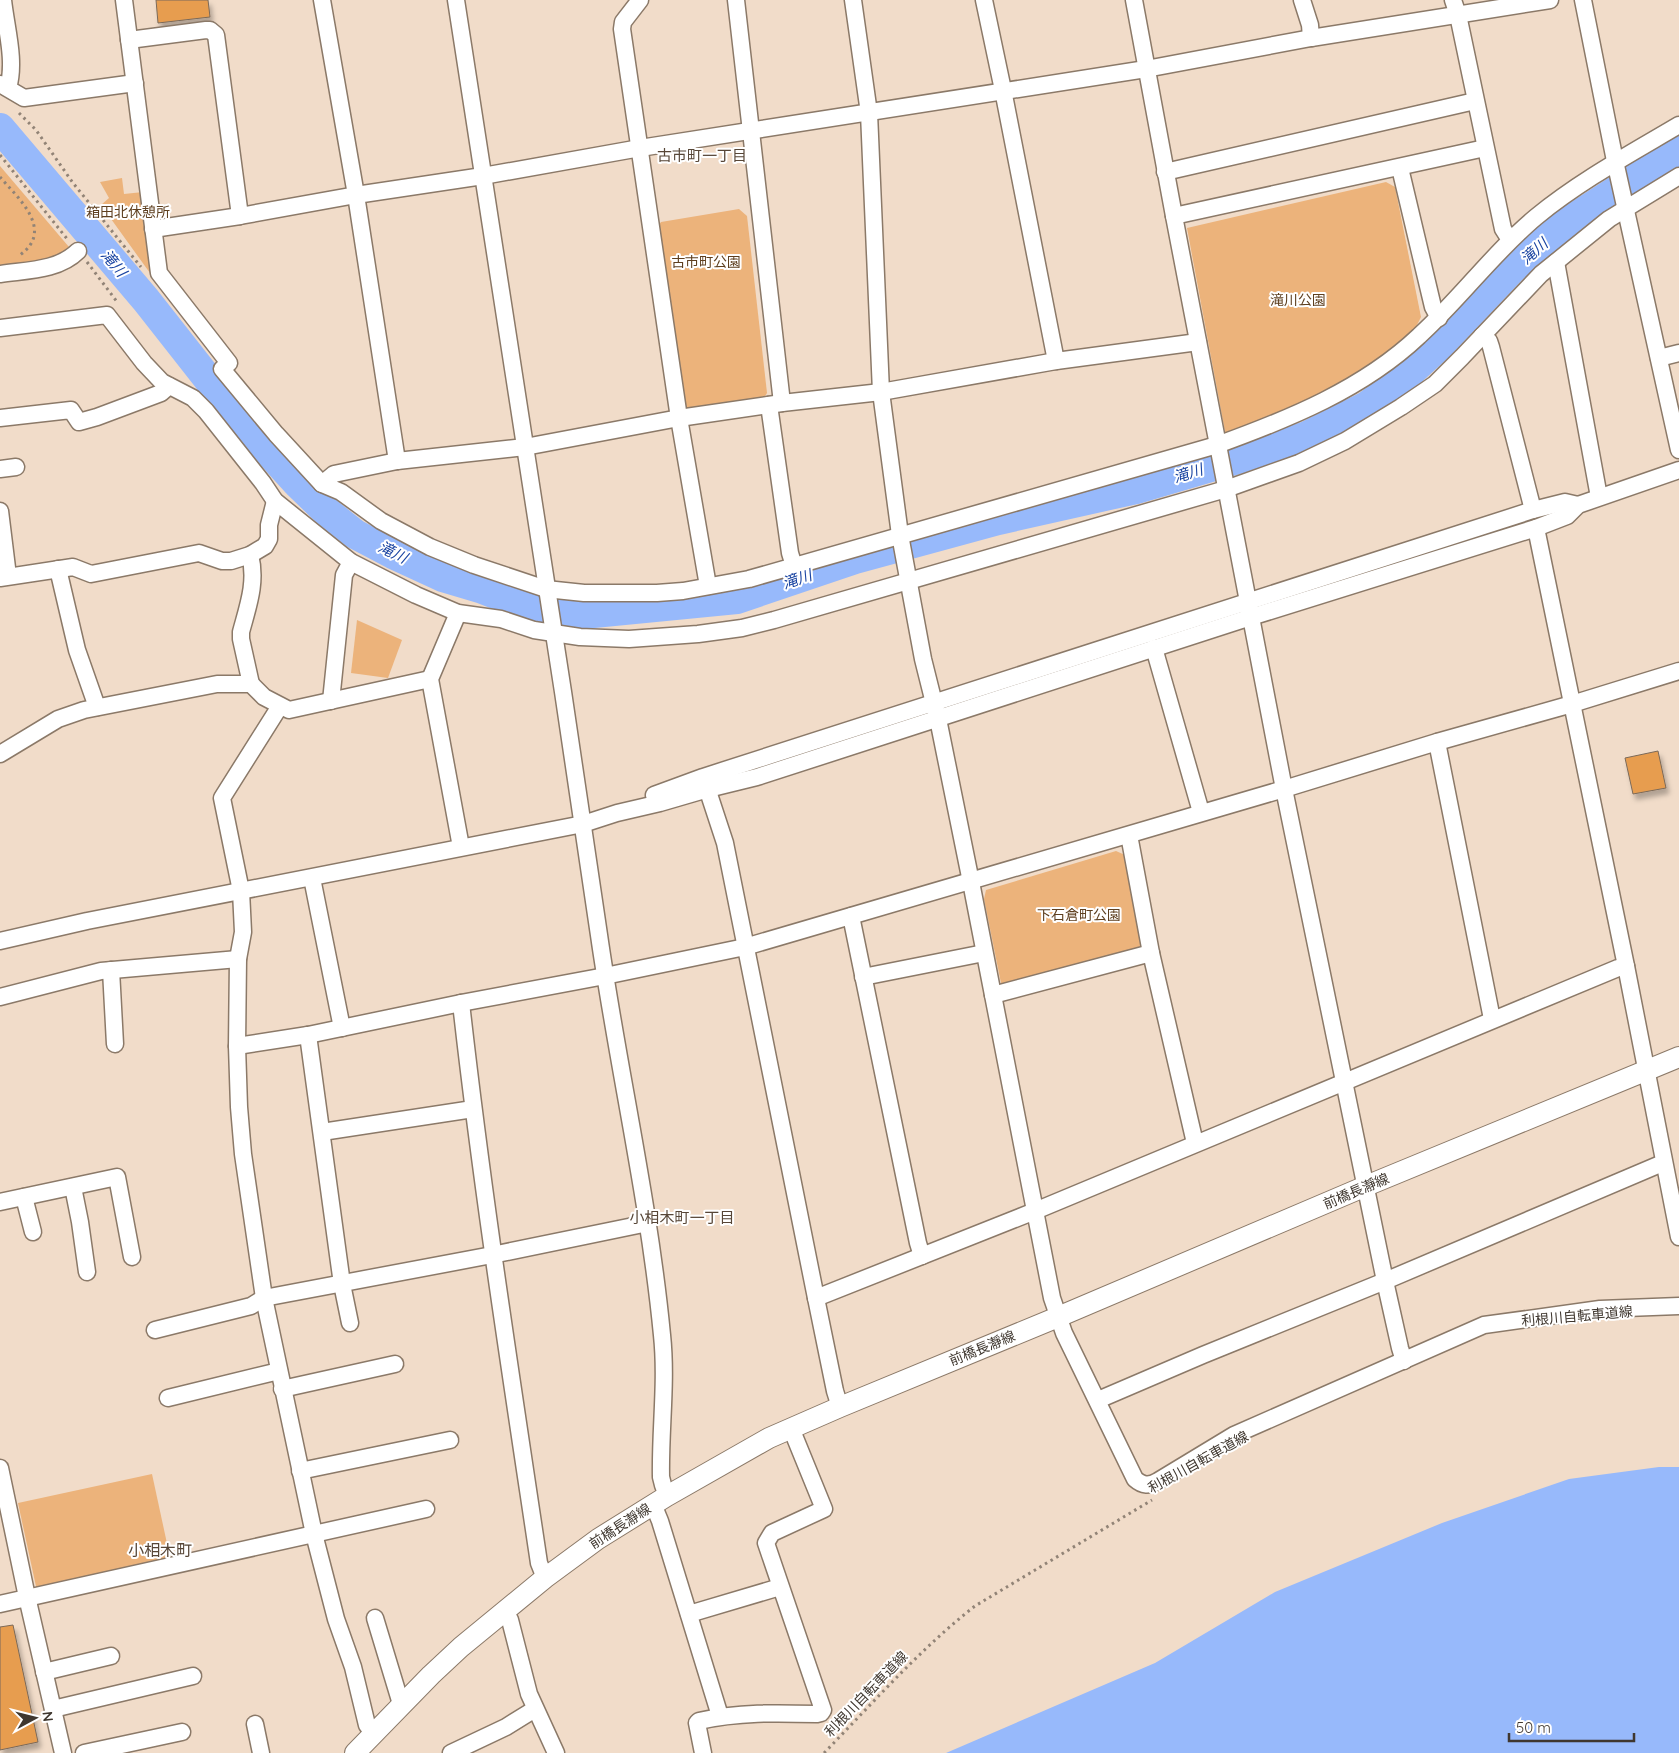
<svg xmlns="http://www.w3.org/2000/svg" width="1679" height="1753" font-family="Quicksand,'Noto Sans JP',sans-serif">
  <defs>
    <filter id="shadow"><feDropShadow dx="3" dy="5.5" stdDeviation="2.5" flood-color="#0004"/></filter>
  </defs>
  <rect width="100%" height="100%" fill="#f1dcc9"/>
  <g fill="#ecb37b">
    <polygon points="0,166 69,247 65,255 55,261 0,267"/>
    <polygon points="122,178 124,194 143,192 155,280 101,205 109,198 100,182"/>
    <polygon points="1386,182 1395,187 1421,317 1414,331 1399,349 1323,396 1231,435 1225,432 1187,228"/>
    <polygon points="739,209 747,216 767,393 762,401 691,413 683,407 655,230 661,222"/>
    <polygon points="357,620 402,640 388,678 351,673"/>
    <polygon points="1116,851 1125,855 1142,943 1137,952 1007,986 1001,983 984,899 986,890"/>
    <polygon points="152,1474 171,1562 37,1591 18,1503"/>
  </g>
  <polygon fill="#97b9fb" points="1659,1467 1679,1467 1679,1753 946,1753 1155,1663 1275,1592 1442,1523 1569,1479"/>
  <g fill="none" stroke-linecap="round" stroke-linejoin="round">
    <polyline stroke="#97b9fb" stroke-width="30" points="0,128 146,300 245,426 297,483 326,511 355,534 393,554 443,577 480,588 524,605 573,615 737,599 855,559 998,520 1136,489 1241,458 1307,436 1367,406 1405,377 1438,347 1512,269 1566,223 1679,150"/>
  </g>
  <g fill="#e79d50" stroke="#7b6958" filter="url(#shadow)">
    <polygon points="156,0 208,0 210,17 158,23"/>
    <polygon points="1658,751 1666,788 1633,794 1625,758"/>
    <polygon points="13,1625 38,1742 0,1750 0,1627"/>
  </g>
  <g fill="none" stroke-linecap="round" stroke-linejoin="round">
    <g stroke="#8b7968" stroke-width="19">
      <g id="minor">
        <path d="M3 0C6 28 16 61 8 88"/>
        <path d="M124 0 159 273 229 363 222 369 276 434 322 484 341 492 381 521 430 547 474 565 546 589 584 593H657L683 591 749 579 1217 445C1289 419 1363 389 1419 336 1460 299 1493 253 1536 217 1580 181 1630 154 1679 125"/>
        <polyline points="322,0 356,195 397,461"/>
        <path d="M456 0C504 312 554 623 599 935 618 1068 649 1200 662 1335 667 1382 660 1430 661 1477L663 1485 667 1496"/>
        <polyline points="640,0 623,22 622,29 679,418 708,586"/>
        <polyline points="736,0 782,403"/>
        <path d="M853 0 869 113 881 392 900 535 923 659 938 719 971 882 1052 1298 1064 1333 1135 1479C1143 1486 1149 1486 1158 1481L1234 1435 1484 1325 1600 1309 1679 1306"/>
        <polyline points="984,0 1003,90 1056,361"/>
        <polyline points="1134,0 1174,216 1284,789 1385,1281 1400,1348 1404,1361"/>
        <polyline points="1302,0 1310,25 1311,38"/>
        <polyline points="1453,0 1458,15 1503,229 1510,240"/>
        <polyline points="1583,0 1615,161 1679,450"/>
        <polyline points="129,40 206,30 210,30 216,35 240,216"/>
        <polyline points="0,84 24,98 135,83"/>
        <polyline points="1400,168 1433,307 1439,318"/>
        <polyline points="1165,172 1475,101"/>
        <polyline points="1174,216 1485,148"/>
        <polyline points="153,229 240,216 356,195 483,176 640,148 1146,69 1311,38 1550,0"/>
        <polyline points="1556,262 1599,497"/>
        <path d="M0 274C26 270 58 271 78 251"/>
        <polyline points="0,328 107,315 144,363 162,382 193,398 206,411 263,483 275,501 351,562 416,595 458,613 501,619 534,630 580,637 629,639 698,634 742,628 774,620 1226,489 1299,463 1345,441 1401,407 1435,384 1462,357 1541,274 1609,219 1679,176"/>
        <polyline points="1482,336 1489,341 1491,347 1533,510"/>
        <polyline points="1659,358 1679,353"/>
        <polyline points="769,405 790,553 794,566"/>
        <polyline points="0,418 71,410 79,422 97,417 161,393 169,386"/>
        <polyline points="0,469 16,467"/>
        <polyline points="322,484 334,474 397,461 525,447 679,418 782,403 881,392 1056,361 1198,342"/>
        <polyline points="0,511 8,576"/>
        <polyline points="1536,528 1626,966 1679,1237"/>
        <path d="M250 555C257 582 248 606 241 632V639L251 684"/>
        <polyline points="58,569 77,650 97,707"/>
        <polyline points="0,578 73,567 91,574 199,553 222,561 231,561 250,555 265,546 269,539 269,525 275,501"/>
        <polyline points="458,613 430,679 461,847"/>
        <polyline points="1154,648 1201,812"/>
        <polyline points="331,701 344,575 351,562"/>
        <polyline points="280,706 222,798 241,891 243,932 238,959 237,1046 239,1107 243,1154 264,1298 314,1534 336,1619 353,1667 367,1725 373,1733"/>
        <polyline points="1437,742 1492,1019"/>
        <polyline points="0,754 58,719 84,710 217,684 251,684 264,697 289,710 430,679"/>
        <polyline points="704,779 725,843 816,1298 835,1391 840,1407"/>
        <polyline points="654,795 703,777 1533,510 1565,502 1578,505"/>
        <polyline points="1129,835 1151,953 1195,1143"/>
        <polyline points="312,878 342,1028"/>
        <polyline points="851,916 918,1243 922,1256"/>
        <polyline points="0,941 87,921 583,824 617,813 660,803 708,789 757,777 1251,617 1536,528 1567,516 1578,505 1679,470"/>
        <polyline points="111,970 115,1044"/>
        <polyline points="863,977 984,953"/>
        <polyline points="993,995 1151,953"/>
        <polyline points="0,997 101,971 238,959"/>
        <path d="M461 1003C482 1190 511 1376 539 1563L545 1578"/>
        <polyline points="308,1035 342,1284 350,1323"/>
        <polyline points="237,1046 308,1035 461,1003 605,976 745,947 1284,789 1437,742 1572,704 1679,671"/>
        <polyline points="322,1132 473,1109"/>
        <polyline points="73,1187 80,1222 87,1272"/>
        <polyline points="24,1197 33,1232"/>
        <polyline points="0,1202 117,1177 132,1257"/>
        <polyline points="816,1298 1035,1211 1618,968 1626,966"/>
        <polyline points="155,1330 251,1306 264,1298 492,1255 648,1223"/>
        <polyline points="282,1389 395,1364"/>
        <polyline points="168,1398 279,1371"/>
        <polyline points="1098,1400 1203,1355 1385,1281 1658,1165 1664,1165"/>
        <polyline points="0,1468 27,1597 63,1753"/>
        <polyline points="300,1471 450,1440"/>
        <polyline points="653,1504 660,1521 720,1716"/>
        <polyline points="0,1604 426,1509"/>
        <polyline points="505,1611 510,1620 529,1694 556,1753"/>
        <polyline points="689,1614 780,1587"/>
        <polyline points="375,1618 401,1704"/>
        <polyline points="44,1672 111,1656"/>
        <polyline points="53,1709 193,1676"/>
        <polyline points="255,1724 261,1753"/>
        <polyline points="84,1753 182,1732"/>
        <polyline points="451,1753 506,1727 535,1709"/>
        <path d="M703 1753 697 1723 699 1721C738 1712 777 1713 817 1714L821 1713 823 1710 766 1543 772 1533 824 1509 791 1428"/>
      </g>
    </g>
    <g stroke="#8b7968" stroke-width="22">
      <polyline id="major" points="355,1753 431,1675 461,1647 545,1578 598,1539 667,1496 769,1438 840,1407 1058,1317 1366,1186 1679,1057"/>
    </g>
    <g stroke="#918376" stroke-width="3" stroke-dasharray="2.5 4" stroke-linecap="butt">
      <polyline points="19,113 36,130 73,183 141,267"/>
      <polyline points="0,155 68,240"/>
      <path d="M0 177C18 198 55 230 20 255"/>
      <polyline points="87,262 118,303"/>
      <path d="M824 1753C873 1703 920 1649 975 1606L1152 1500"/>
    </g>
    <use href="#minor" stroke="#fff" stroke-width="16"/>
    <use href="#major" stroke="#fff" stroke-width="20"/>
  </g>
  <g text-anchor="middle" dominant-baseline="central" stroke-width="4" stroke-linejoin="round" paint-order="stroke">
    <g font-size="14" fill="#5e3f1f" stroke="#fff">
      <text x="128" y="212">箱田北休憩所</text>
      <text x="706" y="262">古市町公園</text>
      <text x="1298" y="300">滝川公園</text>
      <text x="1079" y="915">下石倉町公園</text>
    </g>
    <g font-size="14" fill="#3f372f" stroke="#fff">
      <text transform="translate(1356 1191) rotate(-23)">前橋長瀞線</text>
      <text transform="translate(1577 1316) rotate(-5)">利根川自転車道線</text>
      <text transform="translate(982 1348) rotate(-22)">前橋長瀞線</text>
      <text transform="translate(1198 1462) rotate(-29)">利根川自転車道線</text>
      <text transform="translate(620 1526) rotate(-33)">前橋長瀞線</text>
      <text transform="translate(866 1694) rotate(-46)">利根川自転車道線</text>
    </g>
    <g font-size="15" fill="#574637" stroke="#fff">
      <text x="702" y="155">古市町一丁目</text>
      <text x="682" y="1217">小相木町一丁目</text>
    </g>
    <g font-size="15" font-style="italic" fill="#1b45a2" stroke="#fff">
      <text transform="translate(1534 251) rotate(-41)">滝川</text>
      <text transform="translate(114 263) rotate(50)">滝川</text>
      <text transform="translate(1188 473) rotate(-17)">滝川</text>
      <text transform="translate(393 552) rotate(26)">滝川</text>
      <text transform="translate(797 579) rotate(-19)">滝川</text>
    </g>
    <g font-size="16" fill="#574637" stroke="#fff">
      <text x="160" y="1550">小相木町</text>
    </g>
  </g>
  <g transform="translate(35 1718) rotate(83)" stroke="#ffffff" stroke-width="4" paint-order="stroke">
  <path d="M0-4L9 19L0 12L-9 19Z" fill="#3f372f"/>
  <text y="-8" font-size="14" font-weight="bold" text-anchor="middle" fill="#3f372f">N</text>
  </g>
  <path d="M1509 1733v8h125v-8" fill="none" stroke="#3f372f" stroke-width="2.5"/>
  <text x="1516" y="1733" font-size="15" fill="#3f372f" stroke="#ffffff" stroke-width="4" paint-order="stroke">50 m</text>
</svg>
